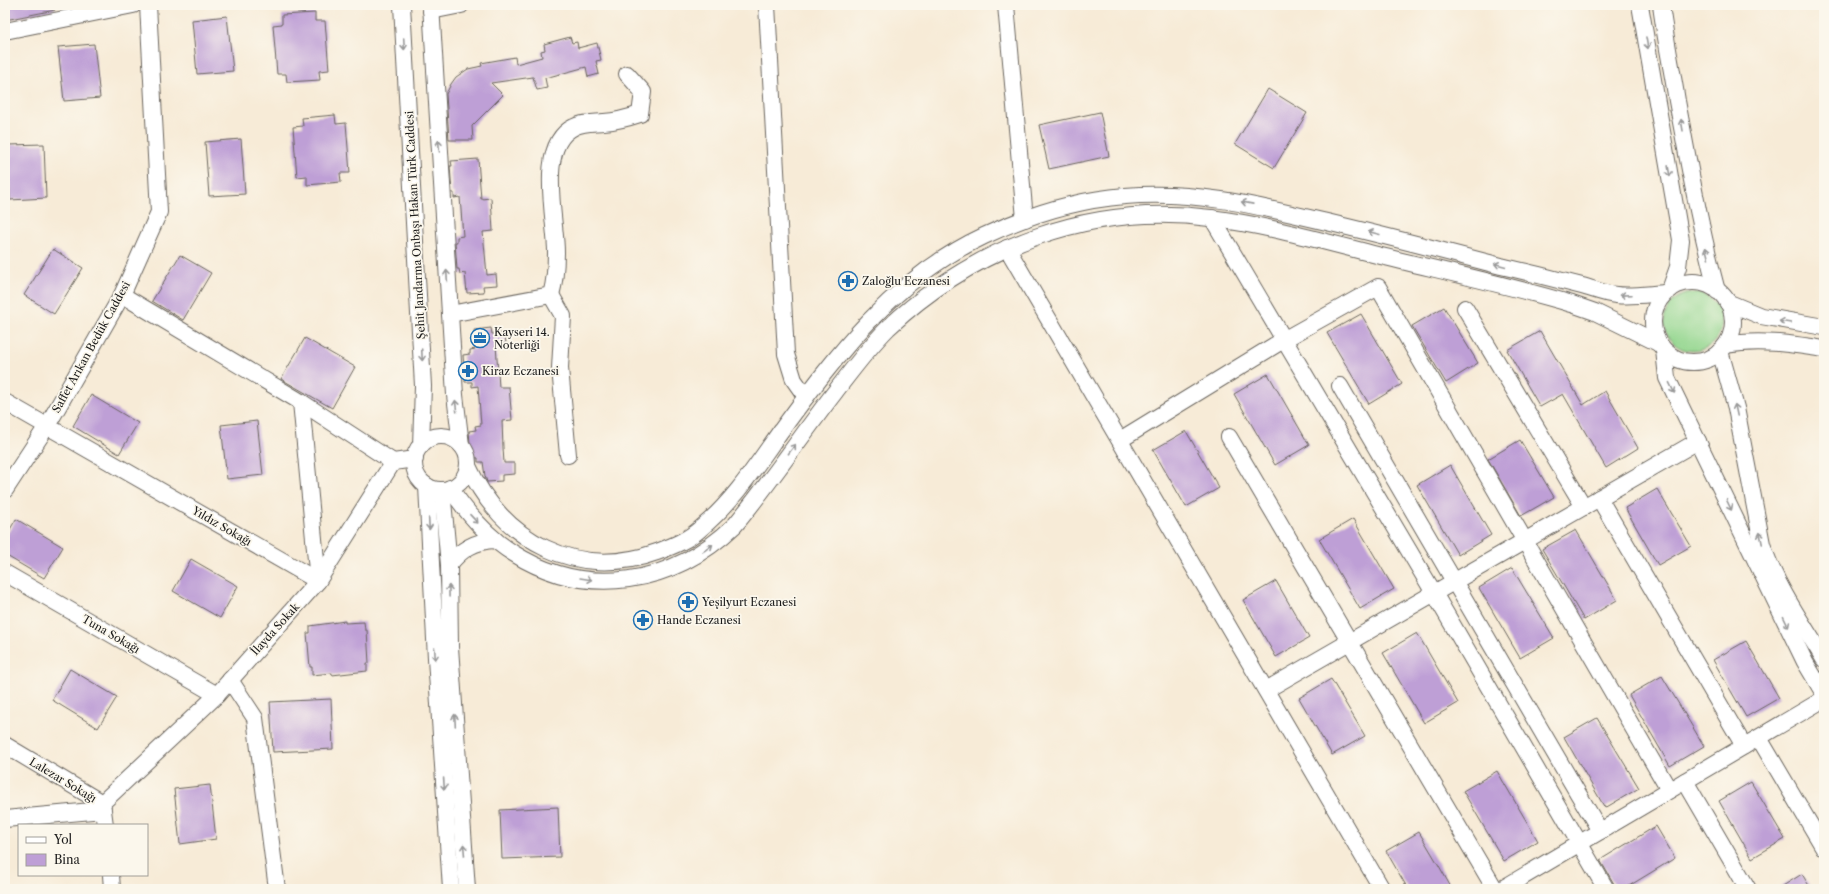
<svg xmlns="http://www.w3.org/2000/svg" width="1829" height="894" font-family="'Libre Caslon Text',serif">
  <rect width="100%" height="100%" fill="#fbf7ec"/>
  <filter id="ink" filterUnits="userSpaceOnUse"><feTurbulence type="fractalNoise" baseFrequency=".025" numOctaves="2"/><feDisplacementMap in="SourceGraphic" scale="8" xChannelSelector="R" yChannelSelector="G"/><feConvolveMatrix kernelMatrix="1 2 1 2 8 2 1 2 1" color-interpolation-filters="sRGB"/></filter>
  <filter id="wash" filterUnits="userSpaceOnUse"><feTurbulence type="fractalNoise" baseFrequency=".012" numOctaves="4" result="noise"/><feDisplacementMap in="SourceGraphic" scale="16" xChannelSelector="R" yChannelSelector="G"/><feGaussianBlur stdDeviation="0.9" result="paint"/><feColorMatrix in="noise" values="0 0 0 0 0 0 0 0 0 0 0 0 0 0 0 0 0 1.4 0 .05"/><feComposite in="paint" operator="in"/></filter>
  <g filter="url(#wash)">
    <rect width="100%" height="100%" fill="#f7ebd7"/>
    <circle fill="#93d68e" stroke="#587955" cx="1693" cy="322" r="29"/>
    <g id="blocks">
      <g fill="#be9fd6">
        <polygon points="5,5 54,5 55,10 5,20"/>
        <polygon points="315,13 315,21 325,21 329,70 319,71 320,80 287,82 286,74 277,74 273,25 282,24 282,15"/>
        <polygon points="227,16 233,71 197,74 192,20"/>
        <polygon points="570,37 572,43 577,42 578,48 597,43 601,60 596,61 599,74 588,77 586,67 560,74 545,78 547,88 537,90 533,77 491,83 503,95 472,126 473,140 449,140 446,94 451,84 456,77 468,69 482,66 481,63 515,57 516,64 542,57 541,51 545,50 544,44"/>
        <polygon points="94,44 100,98 64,101 58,47"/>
        <polygon points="1268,89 1307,113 1274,168 1235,144"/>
        <polygon points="1100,112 1109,156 1049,169 1039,125"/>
        <polygon points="335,115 336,124 346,123 350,173 340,173 341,182 307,185 307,176 297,177 293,127 303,126 302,118"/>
        <polygon points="241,139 245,194 209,196 205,142"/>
        <polygon points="44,144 46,198 10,200 8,145"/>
        <polygon points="478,159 481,199 491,198 493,231 483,232 487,275 496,274 497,285 483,286 484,292 467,293 465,273 460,274 459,269 457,269 455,242 457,242 457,237 463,236 460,197 454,198 454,193 452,193 450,166 452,166 451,161"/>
        <polygon points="53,249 83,268 54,314 24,295"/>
        <polygon points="180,255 211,273 183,320 152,301"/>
        <polygon points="1444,307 1478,363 1446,383 1412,326"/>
        <polygon points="1361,314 1402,384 1369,404 1327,333"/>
        <polygon points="491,328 492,334 505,333 506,344 496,345 499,387 509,387 512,420 502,421 503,448 504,463 515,463 515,474 502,475 502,481 487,482 485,476 483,462 478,462 478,458 471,457 469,431 476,430 475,426 481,425 478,386 472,387 472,382 465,382 463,355 470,354 470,350 475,349 474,330"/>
        <polygon points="1540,331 1583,405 1605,391 1638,448 1606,468 1563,394 1540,407 1507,350"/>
        <polygon points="305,338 355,367 332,408 281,379"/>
        <polygon points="1268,374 1309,445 1275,465 1234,394"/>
        <polygon points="91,395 138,423 119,454 73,426"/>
        <polygon points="257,421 263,475 227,479 221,425"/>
        <polygon points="1186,431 1219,488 1186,507 1153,450"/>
        <polygon points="1520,440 1554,497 1521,516 1488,459"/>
        <polygon points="1450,465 1491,535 1458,555 1417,485"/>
        <polygon points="1657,489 1691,546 1658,565 1625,508"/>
        <polygon points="16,519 63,547 44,578 5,555 5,538"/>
        <polygon points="1353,519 1394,589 1360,609 1319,539"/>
        <polygon points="1576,530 1617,600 1584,620 1542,549"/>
        <polygon points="191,559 238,586 220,618 173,591"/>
        <polygon points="1512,568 1554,638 1520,658 1479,588"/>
        <polygon points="1276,581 1309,638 1276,657 1243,600"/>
        <polygon points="345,621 345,623 364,622 365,630 367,630 369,663 367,663 367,671 332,675 332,673 312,675 312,667 310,667 307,633 310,633 310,626"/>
        <polygon points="1417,633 1458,703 1424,723 1383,653"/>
        <polygon points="1746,641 1779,698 1746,717 1713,660"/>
        <polygon points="70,669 117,697 98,728 52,700"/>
        <polygon points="1662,676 1704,746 1670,766 1629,695"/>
        <polygon points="1331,679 1365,736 1332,755 1299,698"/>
        <polygon points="331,699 333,749 273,752 270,702"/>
        <polygon points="1597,718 1639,788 1605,808 1564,737"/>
        <polygon points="1497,771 1538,841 1504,861 1463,791"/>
        <polygon points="1751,782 1785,839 1752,858 1719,801"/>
        <polygon points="210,785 216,839 180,844 174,789"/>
        <polygon points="558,807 560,857 502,859 500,810"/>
        <polygon points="1656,826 1675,858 1624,889 1617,889 1600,860"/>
        <polygon points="1419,832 1438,864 1452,889 1408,889 1386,851"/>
        <polygon points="1802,874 1811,889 1778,889"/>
      </g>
    </g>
  </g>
  <g filter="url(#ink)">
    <use href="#blocks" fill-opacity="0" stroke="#69645d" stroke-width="1"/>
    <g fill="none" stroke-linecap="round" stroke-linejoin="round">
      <g stroke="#69645d" stroke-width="18">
        <g id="minor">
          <polyline points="402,5 423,386 421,446"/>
          <polyline points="431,5 455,395 461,445"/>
          <polyline points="767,5 786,354 794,380 806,397"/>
          <polyline points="1006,5 1025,219"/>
          <polyline points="1640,5 1681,240 1678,267 1670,290"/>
          <path d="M1661 5C1665 37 1672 69 1677 101 1689 164 1700 228 1717 291"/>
          <polyline points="431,11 461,5"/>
          <polyline points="5,31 133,5"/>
          <polyline points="1212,218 1434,593 1606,889"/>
          <polyline points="1007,248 1382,889"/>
          <circle cx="1693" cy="322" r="40"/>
          <polyline points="122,295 301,402 393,462 415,459"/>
          <polyline points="551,295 563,316 560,368 568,455"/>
          <polyline points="1727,302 1761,316 1824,327"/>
          <polyline points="1465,308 1584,507"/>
          <path d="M450 314 551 295C555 281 556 267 556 252 556 219 536 145 574 127 583 122 595 123 604 122 617 121 628 118 640 114L643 92 627 74"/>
          <path d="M1726 345C1759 339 1791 344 1824 349"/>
          <polyline points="1664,350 1667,378 1805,662 1824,694"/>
          <path d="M1720 351 1736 408 1762 544C1776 586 1801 621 1824 659"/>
          <polyline points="1340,386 1600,831"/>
          <polyline points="5,402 318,581 393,462"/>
          <circle cx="441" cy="463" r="27"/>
          <polyline points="1229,437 1495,889"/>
          <polyline points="1120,440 1285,339 1378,287 1669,790"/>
          <path d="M468 466C502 541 577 581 657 552 673 546 688 540 700 529 733 502 756 466 780 432 837 354 894 278 984 236 1028 215 1076 200 1125 196 1191 190 1254 205 1318 220 1379 234 1440 250 1501 266 1528 272 1555 279 1582 286 1593 289 1605 294 1616 295 1632 297 1649 294 1665 293"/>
          <polyline points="427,486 436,658 451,889"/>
          <path d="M450 488C467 513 487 537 513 553 587 600 673 585 735 525 770 483 801 436 835 392 852 370 868 348 888 328 974 247 1091 202 1210 218 1266 225 1322 241 1377 255 1442 271 1508 285 1572 304L1595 312 1658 343"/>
          <polyline points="5,490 47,426 122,295 159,212 148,5"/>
          <polyline points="442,490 449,565 450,647 467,889"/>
          <polyline points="1599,498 1744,746"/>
          <path d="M449 565C461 549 475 541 495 540"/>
          <polyline points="5,573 217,695"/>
          <polyline points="230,680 255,718 277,889"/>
          <polyline points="1266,690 1698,441"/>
          <polyline points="1759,738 1824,848"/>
          <polyline points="5,745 102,803 105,825"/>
          <polyline points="1685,781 1748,889"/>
          <polyline points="102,803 217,695 318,581 301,402"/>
          <polyline points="5,819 103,810"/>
          <polyline points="111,875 112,889"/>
          <polyline points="1502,889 1824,699"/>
        </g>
      </g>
      <use href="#minor" stroke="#fff" stroke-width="16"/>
    </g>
    <defs><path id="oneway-shaft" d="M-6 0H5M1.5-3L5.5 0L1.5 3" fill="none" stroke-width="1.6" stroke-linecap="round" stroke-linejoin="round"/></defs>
    <g stroke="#999">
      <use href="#oneway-shaft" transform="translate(1647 43) rotate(80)"/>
      <use href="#oneway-shaft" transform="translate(404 44) rotate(87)"/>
      <use href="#oneway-shaft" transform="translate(1682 125) rotate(-100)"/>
      <use href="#oneway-shaft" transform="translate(439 146) rotate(-94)"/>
      <use href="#oneway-shaft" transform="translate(1669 171) rotate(80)"/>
      <use href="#oneway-shaft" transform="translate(1247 203) rotate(-169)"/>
      <use href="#oneway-shaft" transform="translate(1374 233) rotate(-166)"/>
      <use href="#oneway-shaft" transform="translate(1707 253) rotate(-104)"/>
      <use href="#oneway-shaft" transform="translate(1500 265) rotate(-166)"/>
      <use href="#oneway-shaft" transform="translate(447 276) rotate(-94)"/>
      <use href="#oneway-shaft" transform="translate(1626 295) rotate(178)"/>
      <use href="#oneway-shaft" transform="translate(1785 322) rotate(-171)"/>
      <use href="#oneway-shaft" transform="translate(422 355) rotate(87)"/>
      <use href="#oneway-shaft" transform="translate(1672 388) rotate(64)"/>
      <use href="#oneway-shaft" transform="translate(456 406) rotate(-97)"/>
      <use href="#oneway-shaft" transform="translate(1736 410) rotate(-102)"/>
      <use href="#oneway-shaft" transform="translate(792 449) rotate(-53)"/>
      <use href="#oneway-shaft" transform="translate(1729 505) rotate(64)"/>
      <use href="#oneway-shaft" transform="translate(474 519) rotate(47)"/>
      <use href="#oneway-shaft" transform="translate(429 524) rotate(87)"/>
      <use href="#oneway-shaft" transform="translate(1761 538) rotate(-102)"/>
      <use href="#oneway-shaft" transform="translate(708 548) rotate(-36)"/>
      <use href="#oneway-shaft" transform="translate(586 579) rotate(9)"/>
      <use href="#oneway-shaft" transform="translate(449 591) rotate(-91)"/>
      <use href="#oneway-shaft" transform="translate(1786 622) rotate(64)"/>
      <use href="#oneway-shaft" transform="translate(435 654) rotate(87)"/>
      <use href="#oneway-shaft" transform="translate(455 720) rotate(-93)"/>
      <use href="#oneway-shaft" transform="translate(444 784) rotate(86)"/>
      <use href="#oneway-shaft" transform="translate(464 850) rotate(-95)"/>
    </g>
  </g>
  <defs>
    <g id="pharmacy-ring" transform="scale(1)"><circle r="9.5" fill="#fbf7ec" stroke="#1f6fb2" stroke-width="1.5"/><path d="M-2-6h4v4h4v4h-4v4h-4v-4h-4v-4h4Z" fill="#1f6fb2"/></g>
    <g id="office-ring" transform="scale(1)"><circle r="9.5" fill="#fbf7ec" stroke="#1f6fb2" stroke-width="1.5"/><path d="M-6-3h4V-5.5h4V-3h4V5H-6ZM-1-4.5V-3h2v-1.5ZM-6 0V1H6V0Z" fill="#1f6fb2"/></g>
  </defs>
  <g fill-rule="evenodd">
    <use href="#pharmacy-ring" x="848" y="281"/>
    <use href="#office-ring" x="480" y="338"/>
    <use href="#pharmacy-ring" x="468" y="371"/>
    <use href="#pharmacy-ring" x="688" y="602"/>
    <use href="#pharmacy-ring" x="643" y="620"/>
  </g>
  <g text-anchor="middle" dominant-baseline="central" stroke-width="3.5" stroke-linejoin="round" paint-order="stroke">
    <g font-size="11" fill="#1c1c1c" stroke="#fbf7ec">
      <text transform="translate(415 225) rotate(-93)">Şehit Jandarma Onbaşı Hakan Türk Caddesi</text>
      <text transform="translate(91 347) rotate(-61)">Saffet Arıkan Bedük Caddesi</text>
      <text transform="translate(222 526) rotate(30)">Yıldız Sokağı</text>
      <text transform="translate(275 629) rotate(-48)">İlayda Sokak</text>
      <text transform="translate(111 634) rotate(30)">Tuna Sokağı</text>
      <text transform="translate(63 780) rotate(31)">Lalezar Sokağı</text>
    </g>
    <g font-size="11" fill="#1c1c1c" stroke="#fbf7ec" text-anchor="start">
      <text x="862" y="281">Zaloğlu Eczanesi</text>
      <text x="494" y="332">Kayseri 14.<tspan x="494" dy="13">Noterliği</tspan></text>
      <text x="482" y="371">Kiraz Eczanesi</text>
      <text x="702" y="602">Yeşilyurt Eczanesi</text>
      <text x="657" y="620">Hande Eczanesi</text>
    </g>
  </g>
  <rect width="1829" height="894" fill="none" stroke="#fbf7ec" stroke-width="20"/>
  <rect x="18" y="824" width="130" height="52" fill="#fbf7ec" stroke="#a29f99"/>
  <rect x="26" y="837" width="20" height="6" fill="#ffffff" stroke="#a29f99"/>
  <text x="54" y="844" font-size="12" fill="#1c1c1c">Yol</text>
  <rect x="26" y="854" width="20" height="12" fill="#be9fd6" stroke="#a29f99"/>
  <text x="54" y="864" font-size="12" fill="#1c1c1c">Bina</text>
</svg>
